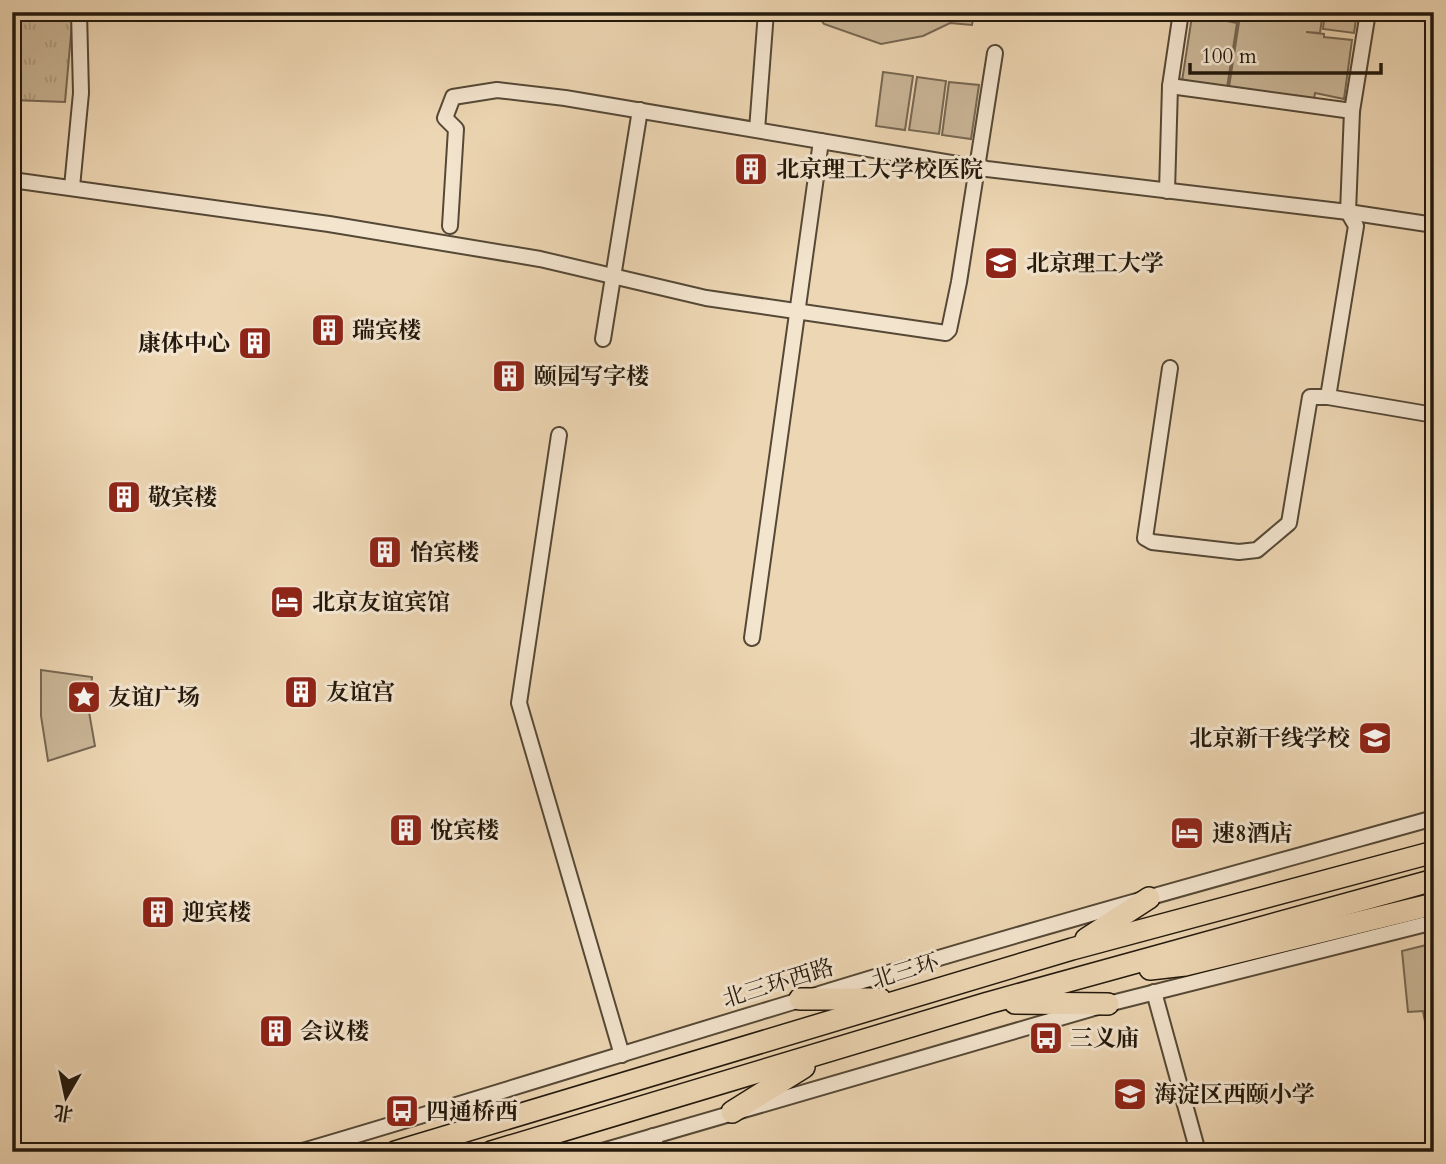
<svg xmlns="http://www.w3.org/2000/svg" width="1446" height="1164" font-family="Cardo,'Noto Serif SC',serif">
  <defs>
    <pattern id="park-tufts" width="24" height="20" patternUnits="userSpaceOnUse" patternTransform="scale(1.75)"><rect width="24" height="20" fill="#cab697"/><path d="M3 7l-1-3M5 7V3M7 7l1-3M15 17l-1-3M17 17v-4M19 17l1-3" fill="none" stroke="#ad9c81"/></pattern>
  </defs>
  <rect width="100%" height="100%" fill="#edd6b3"/>
  <filter id="stains"><feTurbulence type="fractalNoise" baseFrequency=".00286" numOctaves="4"/><feColorMatrix values="0 0 0 0 .2 0 0 0 0 .09 0 0 0 0 .02 0 0 0 .5 -.17"/></filter>
  <radialGradient id="worn" r=".72"><stop offset=".6" stop-color="#630" stop-opacity="0"/><stop offset="1" stop-color="#630" stop-opacity=".3"/></radialGradient>
  <polygon fill="url(#park-tufts)" stroke="#766752" stroke-width="2" points="12,12 73,12 65,102 12,100"/>
  <g fill="#cab697" stroke="#766752" stroke-width="2">
    <polygon points="815,12 974,12 972,25 950,23 923,36 881,44 824,24"/>
    <polygon points="1195,12 1323,12 1320,33 1306,32 1324,34 1324,37 1352,40 1344,99 1315,93 1312,112 1227,100 1239,22 1207,17 1237,23 1225,101 1180,94 1192,16 1194,16"/>
    <polygon points="1325,12 1357,12 1354,33 1323,29"/>
    <polygon points="883,72 913,76 905,130 876,126"/>
    <polygon points="917,77 946,81 939,134 909,130"/>
    <polygon points="949,82 979,85 971,139 942,135"/>
    <polygon points="41,670 92,677 89,712 95,746 48,761 41,716"/>
    <polygon points="1434,943 1434,1043 1429,1043 1423,1011 1408,1012 1402,951"/>
  </g>
  <g fill="none" stroke-linecap="round" stroke-linejoin="round">
    <g stroke="#554836" stroke-width="18">
      <g id="minor">
        <polyline points="1170,86 1352,111 1368,12"/>
        <polyline points="1352,111 1348,212 1356,226 1328,397 1434,415"/>
        <polyline points="757,130 766,12"/>
        <polyline points="12,180 329,224 540,259 706,298 946,333 949,330 959,282 995,53"/>
        <polyline points="72,187 81,93 79,12"/>
        <polyline points="1167,191 1170,86 1181,12"/>
        <polyline points="450,226 456,129 445,118 453,97 497,90 565,98 987,169 1348,212 1434,225"/>
        <polyline points="603,339 640,110"/>
        <polyline points="1170,368 1145,538 1152,542 1239,552 1257,550 1289,523 1310,397 1328,397"/>
        <polyline points="559,435 519,703 622,1055"/>
        <polyline points="752,638 821,141"/>
        <polyline points="1154,992 1198,1152"/>
        <polyline points="653,1136 658,1152"/>
        <path d="M299 1152C467 1103 633 1050 800 1000 1010 935 1222 877 1434 818"/>
        <polyline points="599,1152 1108,1004 1434,922"/>
      </g>
    </g>
    <g stroke="#22180c" stroke-width="24">
      <g id="highway">
        <polyline points="1086,939 1149,898"/>
        <polyline points="1150,969 1185,965 1434,904"/>
        <polyline points="800,999 880,999"/>
        <polyline points="1015,1003 1108,1004"/>
        <polyline points="732,1112 804,1067"/>
        <polyline points="395,1152 1072,949 1434,852"/>
        <polyline points="491,1152 988,1003 1434,880"/>
      </g>
    </g>
    <use href="#minor" stroke="#f3e4ce" stroke-width="14"/>
    <use href="#highway" stroke="#edd6b3" stroke-width="21"/>
  </g>
  <defs>
    <g id="building-square" transform="scale(1.75)"><rect x="-9" y="-9" width="18" height="18" rx="4" fill="#8f2418" stroke="#f3e4ce"/><path d="M-4-6H4V6H1V3H-1V6H-4ZM-2.5-4.3h1.7v1.8h-1.7ZM.8-4.3h1.7v1.8H.8ZM-2.5-1h1.7V.8h-1.7ZM.8-1h1.7V.8H.8Z" fill="#fff"/></g>
    <g id="university-square" transform="scale(1.75)"><rect x="-9" y="-9" width="18" height="18" rx="4" fill="#8f2418" stroke="#f3e4ce"/><path d="M0-5L7-2L0 1L-7-2ZM-4 1L0 2.5L4 1V4Q0 6-4 4Z" fill="#fff"/></g>
    <g id="hotel-square" transform="scale(1.75)"><rect x="-9" y="-9" width="18" height="18" rx="4" fill="#8f2418" stroke="#f3e4ce"/><path d="M-6-4.5h1.5V1H6V5H4.5V3h-9V5H-6ZM-4 0a1.8 1.8 0 1 1 3.6 0ZM.5 0V-2.5h3Q6-2.5 6 0Z" fill="#fff"/></g>
    <g id="sight-square" transform="scale(1.75)"><rect x="-9" y="-9" width="18" height="18" rx="4" fill="#8f2418" stroke="#f3e4ce"/><path d="M0-6L1.8-2.2L6-1.7L2.9 1.2L3.7 5.4L0 3.3L-3.7 5.4L-2.9 1.2L-6-1.7L-1.8-2.2Z" fill="#fff"/></g>
    <g id="school-square" transform="scale(1.75)"><rect x="-9" y="-9" width="18" height="18" rx="4" fill="#8f2418" stroke="#f3e4ce"/><path d="M0-5L7-2L0 1L-7-2ZM-4 1L0 2.5L4 1V4Q0 6-4 4Z" fill="#fff"/></g>
    <g id="bus-square" transform="scale(1.75)"><rect x="-9" y="-9" width="18" height="18" rx="4" fill="#8f2418" stroke="#f3e4ce"/><path d="M-5-6H5V4H4V6H2V4H-2V6H-4V4H-5ZM-3.5-4V0h7V-4ZM-3.5 1.2v1.5H-2V1.2ZM2 1.2v1.5H3.5V1.2Z" fill="#fff"/></g>
  </defs>
  <g fill-rule="evenodd">
    <use href="#building-square" x="751" y="169"/>
    <use href="#university-square" x="1001" y="263"/>
    <use href="#building-square" x="328" y="330"/>
    <use href="#building-square" x="255" y="343"/>
    <use href="#building-square" x="509" y="376"/>
    <use href="#building-square" x="124" y="497"/>
    <use href="#building-square" x="385" y="552"/>
    <use href="#hotel-square" x="287" y="602"/>
    <use href="#building-square" x="301" y="692"/>
    <use href="#sight-square" x="84" y="697"/>
    <use href="#school-square" x="1375" y="738"/>
    <use href="#building-square" x="406" y="830"/>
    <use href="#hotel-square" x="1187" y="833"/>
    <use href="#building-square" x="158" y="912"/>
    <use href="#building-square" x="276" y="1031"/>
    <use href="#bus-square" x="1046" y="1038"/>
    <use href="#school-square" x="1130" y="1094"/>
    <use href="#bus-square" x="402" y="1111"/>
  </g>
  <g text-anchor="middle" dominant-baseline="central" stroke-width="6" stroke-linejoin="round" paint-order="stroke">
    <g font-size="23" font-weight="bold" fill="#22180c" stroke="#f3e4ce" text-anchor="start">
      <text x="776" y="169">北京理工大学校医院</text>
      <text x="1026" y="263">北京理工大学</text>
      <text x="352" y="330">瑞宾楼</text>
      <text x="230" y="343" text-anchor="end">康体中心</text>
      <text x="534" y="376">颐园写字楼</text>
      <text x="148" y="497">敬宾楼</text>
      <text x="410" y="552">怡宾楼</text>
      <text x="312" y="602">北京友谊宾馆</text>
      <text x="326" y="692">友谊宫</text>
      <text x="108" y="697">友谊广场</text>
      <text x="1350" y="738" text-anchor="end">北京新干线学校</text>
      <text x="430" y="830">悅宾楼</text>
      <text x="1212" y="833">速8酒店</text>
      <text x="182" y="912">迎宾楼</text>
      <text x="300" y="1031">会议楼</text>
      <text x="1070" y="1038">三义庙</text>
      <text x="1154" y="1094">海淀区西颐小学</text>
      <text x="426" y="1111">四通桥西</text>
    </g>
    <g font-size="23" fill="#22180c" stroke="#f3e4ce">
      <text transform="translate(905 971) rotate(-17)">北三环</text>
      <text transform="translate(778 983) rotate(-17)">北三环西路</text>
    </g>
  </g>
  <rect width="1446" height="1164" fill="none" stroke="#edd6b3" stroke-width="42"/>
  <rect x="14" y="14" width="1418" height="1136" fill="none" stroke="#22180c" stroke-width="3.5"/>
  <rect x="21" y="21" width="1404" height="1122" fill="none" stroke="#22180c" stroke-width="2"/>
  <g transform="translate(66 1097) rotate(189)" stroke="#f3e4ce" stroke-width="5" paint-order="stroke">
  <path d="M0-5L12 26L0 18L-12 26Z" fill="#22180c"/>
  <text y="-10" font-size="19" font-weight="bold" text-anchor="middle" fill="#22180c">北</text>
  </g>
  <path d="M1190 63v10h191v-10" fill="none" stroke="#22180c" stroke-width="3.5"/>
  <text x="1201" y="63" font-size="21" fill="#22180c" stroke="#f3e4ce" stroke-width="5" paint-order="stroke">100 m</text>
  <rect width="100%" height="100%" filter="url(#stains)"/>
  <rect width="100%" height="100%" fill="url(#worn)"/>
</svg>
